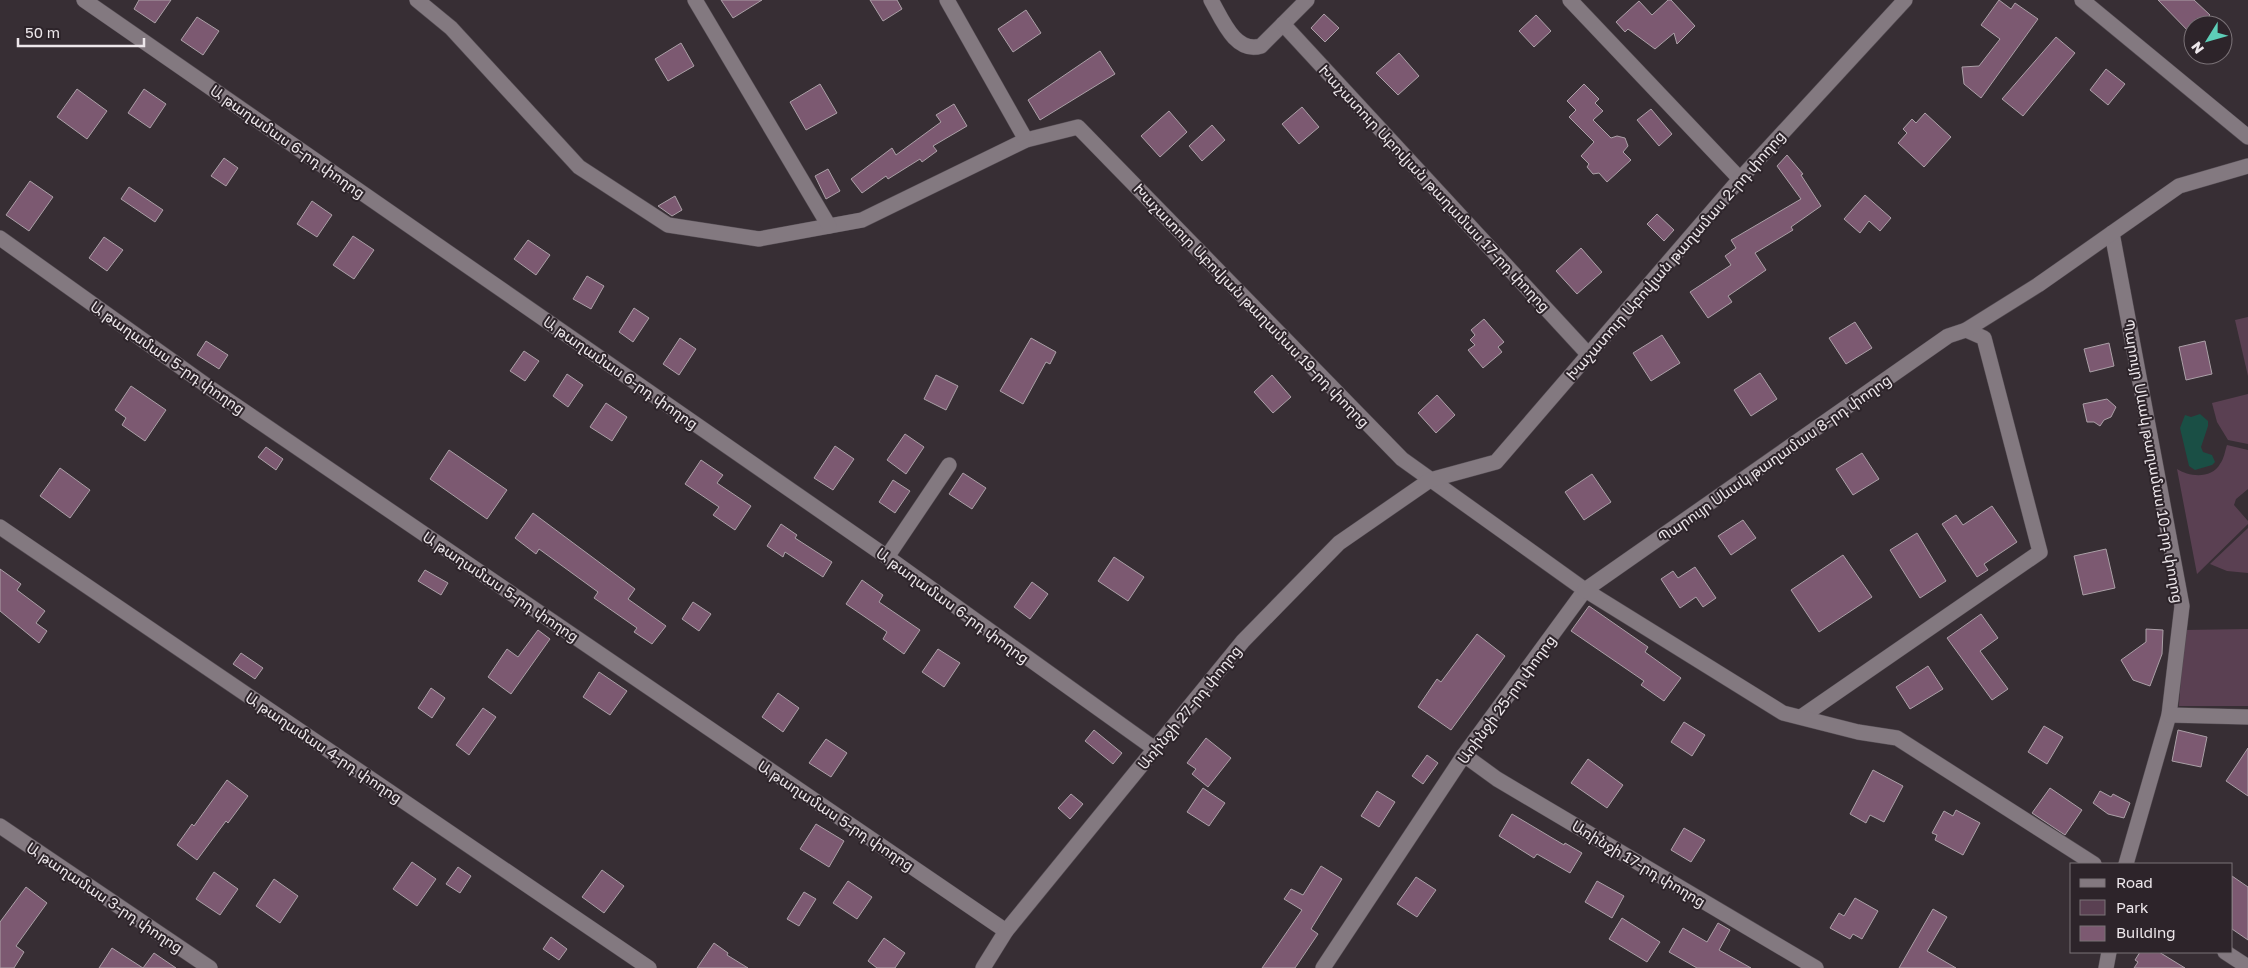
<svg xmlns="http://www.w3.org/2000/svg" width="2248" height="968" font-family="'Golos Text','Noto Sans Armenian',sans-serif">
  <rect width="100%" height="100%" fill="#372e34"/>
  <g fill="#5a4052">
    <polygon points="2248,317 2248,376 2235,320"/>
    <polygon points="2248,394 2248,444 2228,440 2217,422 2212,403"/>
    <path d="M2227 445 2248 450V489L2236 499 2234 505 2248 521V524L2197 574 2177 469C2189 477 2212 479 2220 464 2224 459 2225 451 2227 445Z"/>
    <polygon points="2248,528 2248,573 2227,571 2210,564"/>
    <polygon points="2248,629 2248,706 2179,706 2184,630"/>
  </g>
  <polygon fill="#1a4f45" points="2200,414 2208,421 2208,426 2201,447 2203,452 2212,455 2215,462 2212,465 2195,470 2189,466 2180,428 2185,415 2191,417"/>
  <g fill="#7c5971" stroke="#aba0a7">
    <polygon points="139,0 171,0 155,23 134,9"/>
    <polygon points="721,0 762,0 733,18"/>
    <polygon points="870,0 897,0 902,9 883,21"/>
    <polygon points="1668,0 1671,0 1695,26 1677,44 1674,33 1655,49 1628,29 1625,32 1616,22 1639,1 1652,15"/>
    <polygon points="1999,0 2011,9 2015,3 2038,19 1981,98 1964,84 1962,67 1979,66 2000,39 1981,25"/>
    <polygon points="2158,0 2194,0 2210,15 2200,25 2193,25 2191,34"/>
    <polygon points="1026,10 1041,33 1013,52 998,29"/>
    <polygon points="1324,14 1339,28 1325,42 1311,28"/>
    <polygon points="1536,15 1551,31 1534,47 1519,31"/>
    <polygon points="197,17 219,31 203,55 181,40"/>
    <polygon points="2056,37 2075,53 2023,116 2002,99"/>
    <polygon points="681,43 694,66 668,81 655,59"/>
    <polygon points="1100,51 1115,74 1040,120 1028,100"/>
    <polygon points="1399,53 1419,76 1398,95 1376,73"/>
    <polygon points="2106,69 2125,84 2108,105 2090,90"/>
    <polygon points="820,84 837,113 806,130 790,102"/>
    <polygon points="1584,84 1599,99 1595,103 1603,111 1593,120 1611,138 1617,136 1625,138 1628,146 1623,152 1631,160 1607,182 1599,173 1593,174 1587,167 1589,164 1581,156 1594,142 1569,117 1576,110 1567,101"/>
    <polygon points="77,89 107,111 87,139 57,117"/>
    <polygon points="144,89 166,104 150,128 128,113"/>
    <polygon points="954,104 967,126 933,146 937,151 922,162 920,159 888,179 886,176 862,193 851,179 892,148 896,155 941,122 936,115"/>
    <polygon points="1302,107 1319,127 1299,144 1282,124"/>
    <polygon points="1651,109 1672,134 1659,146 1637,120"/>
    <polygon points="1169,111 1187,132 1160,157 1141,136"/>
    <polygon points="1925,113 1951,137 1924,167 1898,143 1907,133 1903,129 1912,119 1916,123"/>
    <polygon points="1212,125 1225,140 1202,161 1189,146"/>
    <polygon points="1787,155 1803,174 1801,175 1821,206 1791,227 1793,230 1755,253 1766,270 1728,296 1732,302 1708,318 1690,292 1731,265 1725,256 1736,248 1731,240 1801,199 1777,166"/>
    <polygon points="224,158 238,168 226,186 211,176"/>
    <polygon points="828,169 840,191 826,199 815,176"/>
    <polygon points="30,181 53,197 29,231 6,215"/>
    <polygon points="129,187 163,210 155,222 121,199"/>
    <polygon points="1865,195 1891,218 1880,231 1869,221 1860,233 1844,219"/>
    <polygon points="675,196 682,210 672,216 658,206"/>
    <polygon points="312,201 332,215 317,237 297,224"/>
    <polygon points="1657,214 1674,230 1664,241 1647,224"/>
    <polygon points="353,236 374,250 354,279 333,265"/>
    <polygon points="104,237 123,250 107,271 89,258"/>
    <polygon points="528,240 550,255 536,275 514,259"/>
    <polygon points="1581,248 1602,272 1577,294 1556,271"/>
    <polygon points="587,276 604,286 591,309 573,299"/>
    <polygon points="634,308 649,318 633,342 619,332"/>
    <polygon points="1484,319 1504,342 1498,347 1502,352 1483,368 1468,350 1475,345 1470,340 1475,335 1471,330"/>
    <polygon points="1855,322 1872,348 1846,364 1829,338"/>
    <polygon points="1662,335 1680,363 1651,381 1633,353"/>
    <polygon points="680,338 696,349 679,375 663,364"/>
    <polygon points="1031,338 1056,352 1050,364 1046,362 1023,404 1000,391"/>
    <polygon points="206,341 228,355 219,369 197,355"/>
    <polygon points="2205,341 2212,374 2186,380 2179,347"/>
    <polygon points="2109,343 2114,366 2090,372 2084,349"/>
    <polygon points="524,351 539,361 525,381 510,371"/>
    <polygon points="1760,373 1777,399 1751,416 1734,390"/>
    <polygon points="567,374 583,385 568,407 553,396"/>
    <polygon points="936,375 958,386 946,410 924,399"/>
    <polygon points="1272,375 1291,397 1273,413 1254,392"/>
    <polygon points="131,386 166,410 145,441 122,425 126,418 115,410"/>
    <polygon points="1437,395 1455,415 1436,433 1418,413"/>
    <polygon points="2107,399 2116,407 2111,417 2104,420 2100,426 2094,422 2087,422 2083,404"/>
    <polygon points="606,403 627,417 612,441 590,427"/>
    <polygon points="905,434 924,447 906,474 887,460"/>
    <polygon points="835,446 854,459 833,490 814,478"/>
    <polygon points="266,447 283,459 276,470 258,457"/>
    <polygon points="449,450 507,490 487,519 430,479"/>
    <polygon points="1862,453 1879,479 1853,495 1836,469"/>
    <polygon points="701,460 723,475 717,483 751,506 735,530 713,515 719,507 685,484"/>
    <polygon points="60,468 90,490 70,518 40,496"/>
    <polygon points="963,473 986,488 972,509 949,494"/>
    <polygon points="1592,474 1611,502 1584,520 1565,492"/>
    <polygon points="893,480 910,491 895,513 879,502"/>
    <polygon points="1992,506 2017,542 1984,564 1988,570 1977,577 1942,524 1956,515 1963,525"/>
    <polygon points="533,513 635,589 628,599 666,626 652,644 634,632 637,628 594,598 598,592 539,549 536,554 515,538"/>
    <polygon points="1743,520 1756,538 1731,555 1718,536"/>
    <polygon points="781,524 797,535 795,538 832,562 823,577 785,552 783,557 767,546"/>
    <polygon points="1917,533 1946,581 1920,598 1890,550"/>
    <polygon points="2106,549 2115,588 2083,595 2074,556"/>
    <polygon points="1843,555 1872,597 1819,632 1791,590"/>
    <polygon points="1114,557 1144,577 1128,601 1098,581"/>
    <polygon points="1695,567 1716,598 1703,607 1696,597 1680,608 1661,579 1673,571 1678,578"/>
    <polygon points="0,569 21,584 17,590 45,611 36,623 47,631 39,643 0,611"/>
    <polygon points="425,570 448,583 441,595 418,581"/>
    <polygon points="862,580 883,595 879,602 920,630 904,654 883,639 887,632 846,604"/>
    <polygon points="1032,582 1048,594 1030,619 1014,607"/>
    <polygon points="693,602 711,614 699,631 682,619"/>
    <polygon points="1589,606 1648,647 1645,652 1681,678 1664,701 1641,685 1644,681 1571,631"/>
    <polygon points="1981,614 1998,638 1980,651 2008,689 1992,700 1947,638"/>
    <polygon points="2146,629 2163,630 2162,654 2150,686 2133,680 2121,660 2146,642"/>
    <polygon points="538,630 550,639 511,694 488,677 507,649 518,657"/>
    <polygon points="1477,634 1505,656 1451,730 1418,707 1437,679 1441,682"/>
    <polygon points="938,649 960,663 944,687 922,672"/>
    <polygon points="241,653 263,668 255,679 233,664"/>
    <polygon points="1928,666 1943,689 1910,709 1896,687"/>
    <polygon points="599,672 627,691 610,715 583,697"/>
    <polygon points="431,688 445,698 432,718 418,708"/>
    <polygon points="778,693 799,708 783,732 762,717"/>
    <polygon points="483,708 496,717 469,755 456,745"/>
    <polygon points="1684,722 1705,735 1692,756 1671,742"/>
    <polygon points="2044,726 2063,737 2047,764 2028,752"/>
    <polygon points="1094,730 1122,753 1113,764 1085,741"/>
    <polygon points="2178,730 2207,737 2201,767 2172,761"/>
    <polygon points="1206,738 1231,758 1208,787 1192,774 1196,769 1187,763"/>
    <polygon points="826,739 847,753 831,777 809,763"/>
    <polygon points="2248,748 2248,796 2226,781"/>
    <polygon points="1427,755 1438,763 1423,784 1412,776"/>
    <polygon points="1588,759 1623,785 1607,808 1571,783"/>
    <polygon points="1873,770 1903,786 1884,822 1870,815 1866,823 1850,814"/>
    <polygon points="227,780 248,796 228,823 226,821 197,860 177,845 192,824 194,826"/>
    <polygon points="1203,788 1225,803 1209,826 1187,812"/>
    <polygon points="2050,788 2082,810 2065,835 2032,813"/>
    <polygon points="1377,791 1395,802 1379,827 1361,816"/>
    <polygon points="2100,791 2111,797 2113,794 2130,803 2124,818 2108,814 2093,803"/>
    <polygon points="1071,794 1083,804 1070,819 1058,808"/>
    <polygon points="1956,810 1980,823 1963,855 1935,840 1937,835 1932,833 1944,811 1953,816"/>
    <polygon points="1512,814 1564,845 1565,843 1582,853 1570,873 1537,854 1534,858 1499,836"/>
    <polygon points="816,824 844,841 829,867 800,849"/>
    <polygon points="1684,828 1705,840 1691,862 1671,850"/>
    <polygon points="412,862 436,879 417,906 393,889"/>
    <polygon points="1321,866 1342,879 1311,929 1318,934 1295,968 1262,968 1302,910 1284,899 1291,889 1303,895"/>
    <polygon points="458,867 471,876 460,893 446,884"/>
    <polygon points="602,870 624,886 604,913 582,897"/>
    <polygon points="214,872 238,889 220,915 196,899"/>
    <polygon points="2232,876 2248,887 2248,940 2232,929"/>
    <polygon points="1416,877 1436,890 1417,917 1397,904"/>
    <polygon points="274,879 298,896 280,923 256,906"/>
    <polygon points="848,881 872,897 857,919 833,903"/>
    <polygon points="1597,881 1624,896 1612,918 1585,902"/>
    <polygon points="26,887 47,903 16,946 24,952 14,968 0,968 0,922"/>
    <polygon points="804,892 816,899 799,926 787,919"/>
    <polygon points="1855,898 1878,911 1862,939 1853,934 1850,939 1830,928 1839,913 1844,916"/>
    <polygon points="1933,909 1947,917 1927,951 1956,968 1899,968"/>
    <polygon points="1622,918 1660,942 1647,962 1609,939"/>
    <polygon points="1718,923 1730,930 1719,950 1751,968 1697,968 1669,952 1683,928 1707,942"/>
    <polygon points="551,937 567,949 559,960 543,949"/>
    <polygon points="884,938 905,953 895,968 877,968 868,961"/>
    <polygon points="714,943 728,953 727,955 748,968 697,968"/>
    <polygon points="112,948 143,968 99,968"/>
    <polygon points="2140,952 2159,952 2185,968 2134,968 2138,962 2135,960"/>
    <polygon points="154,953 176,968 143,968"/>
  </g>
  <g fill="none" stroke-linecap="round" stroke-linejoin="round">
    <g stroke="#544c52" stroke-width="16">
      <g id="minor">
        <polyline points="84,0 887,557 1155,749"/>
        <polyline points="417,0 451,28 579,167 668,225 759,239 862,220 1026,140 1078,127 1402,459 1585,590 1464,755 1323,968"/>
        <polyline points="695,0 829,226"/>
        <polyline points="947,0 1026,140"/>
        <path d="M1211 0C1222 19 1235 54 1261 46L1307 0"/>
        <polyline points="1570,0 1740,179"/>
        <polyline points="2082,0 2248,137"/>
        <polyline points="1283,24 1587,353"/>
        <polyline points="2112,233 2182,606 2169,715 2126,864"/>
        <polyline points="0,238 210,388 1006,931"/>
        <polyline points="0,527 649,968"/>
        <polyline points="887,557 949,465"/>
        <polyline points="2169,715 2248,717"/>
        <polyline points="1801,717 2040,552 1984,338 1966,330"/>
        <polyline points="1464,755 1497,779 1816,968"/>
        <polyline points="0,826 210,968"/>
        <polyline points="2094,864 1897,738 1858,732 1783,713 1585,590 1948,336 1966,330 2038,285 2179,186 2248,166"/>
        <polyline points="2225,952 2248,967"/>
        <polyline points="983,968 1006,931 1243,641 1339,543 1430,480 1496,462 1740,179 1905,0"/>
        <polyline points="2106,968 2109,952"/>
      </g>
    </g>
    <use href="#minor" stroke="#837980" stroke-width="15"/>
  </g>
  <g text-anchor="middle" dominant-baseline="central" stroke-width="4" stroke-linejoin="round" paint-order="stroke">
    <g font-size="15" fill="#ede7eb" stroke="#2d242a">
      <text transform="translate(288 141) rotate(35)">Ա թաղամաս 6-րդ փողոց</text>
      <text transform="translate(1435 188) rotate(47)">Խաչատուր Աբովյան թաղամաս 17-րդ փողոց</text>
      <text transform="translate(1675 255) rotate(-49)">Խաչատուր Աբովյան թաղամաս 2-րդ փողոց</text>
      <text transform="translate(1252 305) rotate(46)">Խաչատուր Աբովյան թաղամաս 19-րդ փողոց</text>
      <text transform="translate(168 357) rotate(35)">Ա թաղամաս 5-րդ փողոց</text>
      <text transform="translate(621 372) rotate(35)">Ա թաղամաս 6-րդ փողոց</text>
      <text transform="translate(1774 458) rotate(-35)">Պարույր Սևակ թաղամաս 8-րդ փողոց</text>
      <text transform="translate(2154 461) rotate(80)">Պարույր Սևակ թաղամաս 10-րդ փողոց</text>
      <text transform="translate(501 586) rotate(34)">Ա թաղամաս 5-րդ փողոց</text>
      <text transform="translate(953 605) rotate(36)">Ա թաղամաս 6-րդ փողոց</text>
      <text transform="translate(1506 699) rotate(-54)">Առինջի 25-րդ փողոց</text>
      <text transform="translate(1189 707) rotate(-51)">Առինջի 27-րդ փողոց</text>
      <text transform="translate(324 747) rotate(34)">Ա թաղամաս 4-րդ փողոց</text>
      <text transform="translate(836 815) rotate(34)">Ա թաղամաս 5-րդ փողոց</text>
      <text transform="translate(1639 863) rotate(31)">Առինջի 17-րդ փողոց</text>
      <text transform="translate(105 897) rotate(34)">Ա թաղամաս 3-րդ փողոց</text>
    </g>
  </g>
  <rect x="2070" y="863" width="162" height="90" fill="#2d242a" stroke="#7a7277"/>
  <rect x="2080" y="879" width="25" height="8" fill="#837980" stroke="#7a7277"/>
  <text x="2116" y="888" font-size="15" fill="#ede7eb">Road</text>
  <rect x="2080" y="900" width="25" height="15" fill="#5a4052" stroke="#7a7277"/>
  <text x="2116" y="913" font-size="15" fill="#ede7eb">Park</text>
  <rect x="2080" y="926" width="25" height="15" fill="#7c5971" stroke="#7a7277"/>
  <text x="2116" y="938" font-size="15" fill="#ede7eb">Building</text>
  <g transform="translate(2208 40) rotate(233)"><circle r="24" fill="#2d242a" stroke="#7a7277"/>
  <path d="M0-4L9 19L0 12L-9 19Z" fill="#5dceb8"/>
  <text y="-8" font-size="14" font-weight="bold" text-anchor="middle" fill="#ede7eb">N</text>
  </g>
  <path d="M18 38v8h126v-8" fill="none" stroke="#ede7eb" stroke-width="2.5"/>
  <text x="25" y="38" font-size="15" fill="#ede7eb" stroke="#2d242a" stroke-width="4" paint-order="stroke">50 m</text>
</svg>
